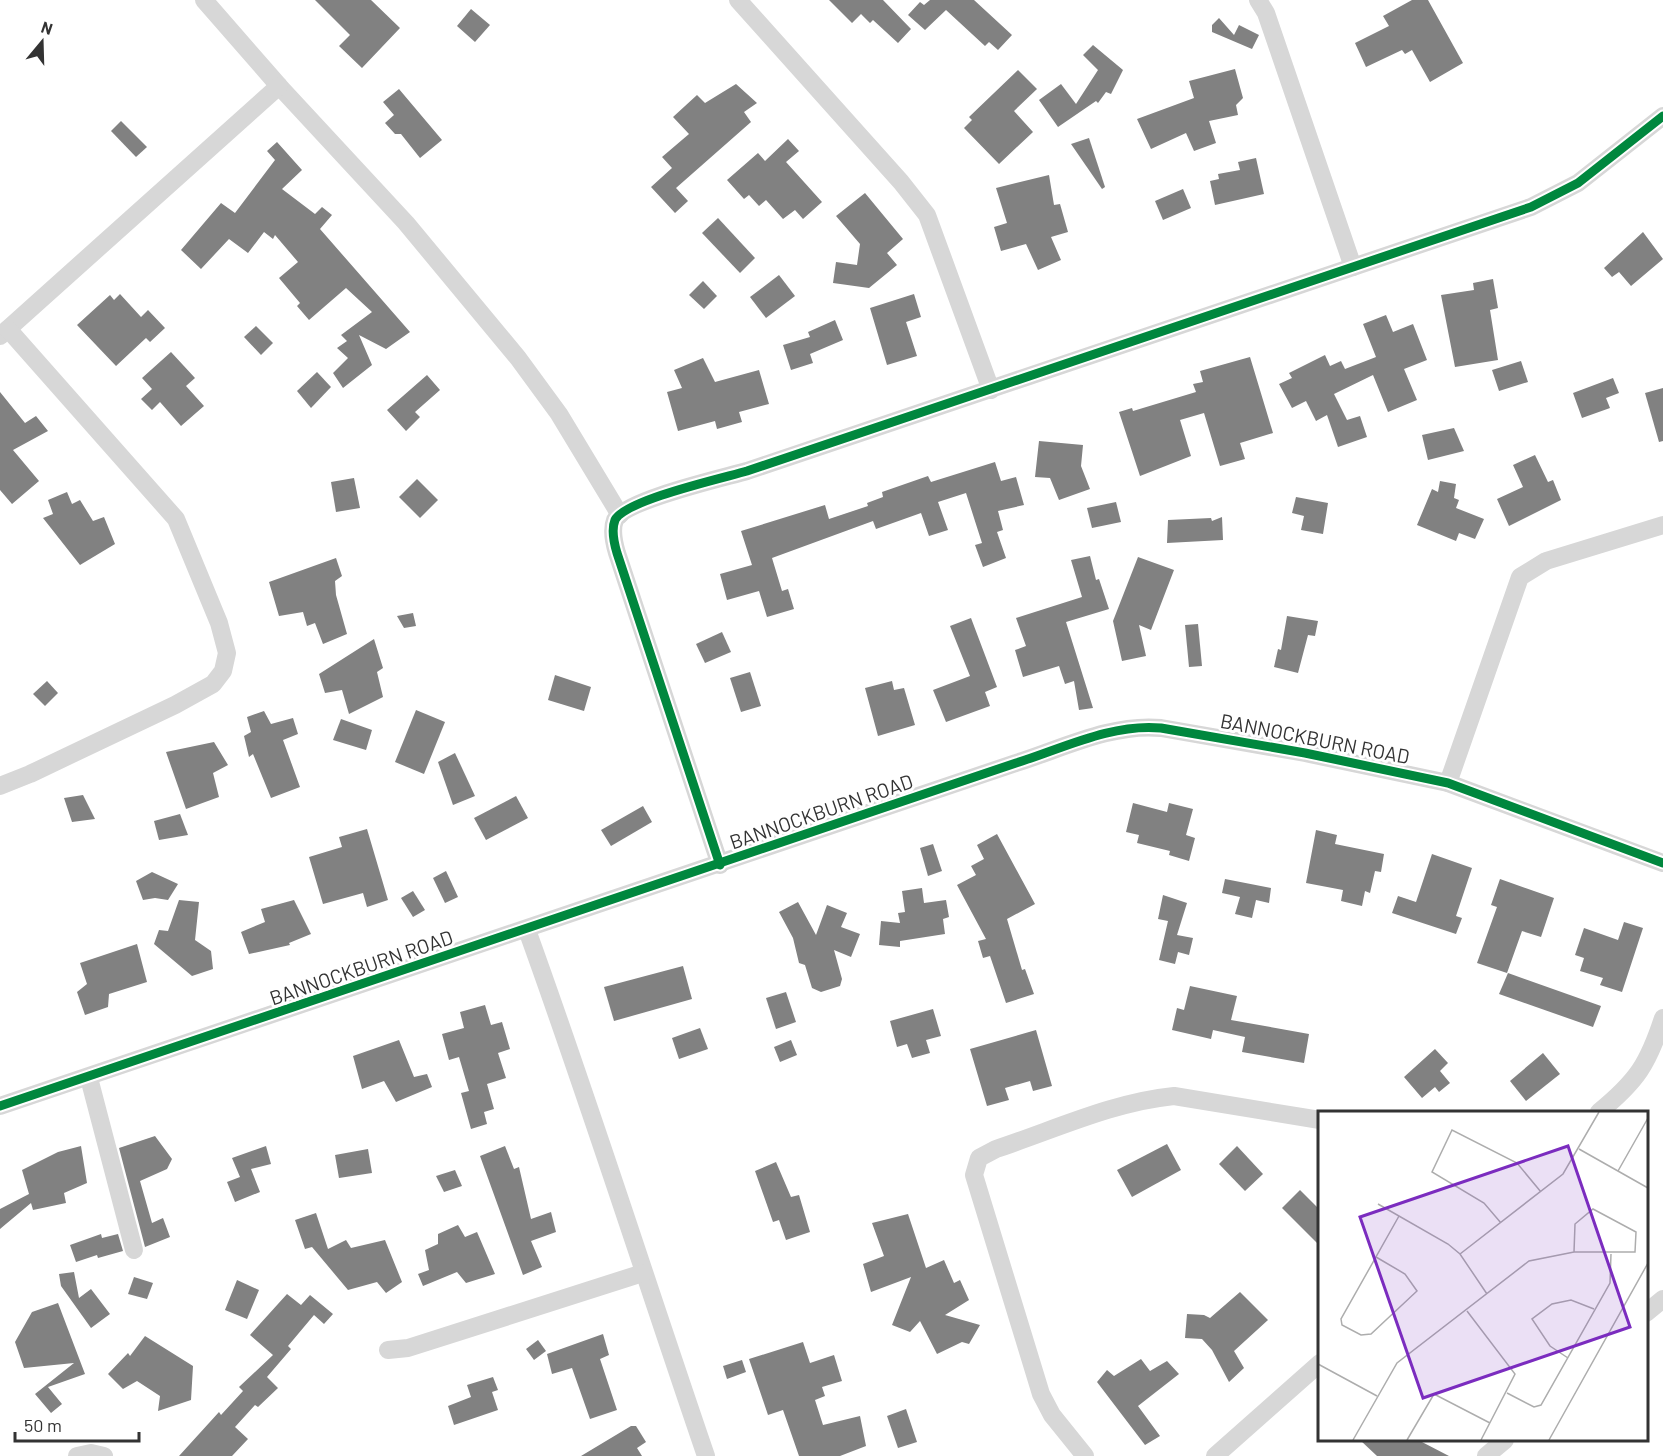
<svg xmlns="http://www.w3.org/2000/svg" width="1663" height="1456" font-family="Barlow,sans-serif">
  <rect width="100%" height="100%" fill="#fff"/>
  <g fill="#818181">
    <polygon points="315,0 371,0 400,28 362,68 339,46 350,35"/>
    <polygon points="829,0 883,0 911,29 898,43 873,20 870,23 861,14 852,23"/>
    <polygon points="930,0 974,0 1012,35 998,50 989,42 985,46 946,10 925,30 908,15 920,2 924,5"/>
    <polygon points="1412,0 1428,0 1463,63 1430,82 1412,50 1405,54 1402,50 1366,67 1355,43 1389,26 1383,16"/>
    <polygon points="471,9 490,25 475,42 457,26"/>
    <polygon points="1219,18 1234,35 1239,25 1259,35 1252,49 1212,32 1212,25"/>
    <polygon points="1093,45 1123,70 1111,94 1106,92 1098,103 1096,101 1058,127 1039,100 1061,84 1076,104 1098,70 1083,55"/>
    <polygon points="1235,69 1243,98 1236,105 1238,115 1209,121 1216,143 1194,151 1186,133 1151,149 1137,119 1194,98 1189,81"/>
    <polygon points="1018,70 1037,89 1014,111 1033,132 999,164 964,128 972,120 969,117"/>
    <polygon points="736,84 757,103 744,112 751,122 676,188 688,201 675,213 651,187 672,168 662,157 689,134 673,117 697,95 705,103"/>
    <polygon points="399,89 442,140 420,158 401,134 395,134 385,123 394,115 383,102"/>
    <polygon points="121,121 147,147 136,157 111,131"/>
    <polygon points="1089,138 1105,187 1102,189 1071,144"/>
    <polygon points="788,139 799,151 786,162 822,202 803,219 795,210 783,219 766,200 759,206 749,195 744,199 727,180 758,153 765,161"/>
    <polygon points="277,142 302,170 282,189 315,214 322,207 332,215 320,229 410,332 386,349 359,335 372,365 343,388 333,373 348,358 337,348 347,341 341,335 372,312 346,288 309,320 297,306 300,303 279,278 298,262 275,235 273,239 264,232 248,253 229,239 201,269 181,250 221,203 235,213 275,160 267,151"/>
    <polygon points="1256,158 1264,194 1215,205 1210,181 1219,179 1218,174 1240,170 1238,162"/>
    <polygon points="1049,175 1054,205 1060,204 1068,232 1051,237 1061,260 1038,270 1026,244 1001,251 994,227 1007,223 996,188"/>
    <polygon points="1183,189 1191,208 1163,220 1155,201"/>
    <polygon points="865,193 903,239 887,253 897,265 869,288 833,283 836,262 857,265 860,244 836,216"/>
    <polygon points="718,218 755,258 740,273 702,233"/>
    <polygon points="1643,232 1663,259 1631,286 1619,272 1612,277 1604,268"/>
    <polygon points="779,275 795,296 766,318 750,297"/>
    <polygon points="1493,279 1498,308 1490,310 1498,360 1455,367 1441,295 1474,290 1473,283"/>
    <polygon points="703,281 717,296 704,309 689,295"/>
    <polygon points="120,294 141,317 148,310 165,328 150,342 146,338 116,366 77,325 110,295 114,300"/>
    <polygon points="914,294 921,317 906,322 917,356 887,365 870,308"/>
    <polygon points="1386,315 1393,332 1413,324 1427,360 1404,369 1417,400 1388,412 1373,375 1334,394 1347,420 1360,416 1367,437 1338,447 1327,415 1316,421 1306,401 1292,408 1279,384 1292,378 1289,373 1325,355 1330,366 1341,361 1345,369 1376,357 1363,324"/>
    <polygon points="835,320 843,340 810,354 813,363 791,370 783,345 810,337 808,332"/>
    <polygon points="256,326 273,343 261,355 244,337"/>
    <polygon points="171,352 195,378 186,386 204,406 181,426 160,402 152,410 141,399 152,389 142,378"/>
    <polygon points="1250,357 1273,433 1240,443 1245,459 1220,466 1204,413 1180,420 1191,456 1140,476 1119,412 1132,408 1133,411 1196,392 1193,384 1203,382 1200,371"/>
    <polygon points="703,358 715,382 759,370 769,404 739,412 742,422 717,429 715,421 678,431 667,392 682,388 674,370"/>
    <polygon points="1521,361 1528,382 1499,391 1492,370"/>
    <polygon points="317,372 331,387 311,408 297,391"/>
    <polygon points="427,375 440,390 415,412 420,417 406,431 387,410"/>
    <polygon points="1613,378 1619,393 1606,398 1610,408 1582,418 1573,393"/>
    <polygon points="1663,388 1663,441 1659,442 1645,393"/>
    <polygon points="0,392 25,423 36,416 48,431 13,450 39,481 12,504 0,490"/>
    <polygon points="1454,428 1464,451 1428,460 1422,435"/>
    <polygon points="1039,441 1083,445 1081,466 1090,489 1059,500 1050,478 1035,477"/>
    <polygon points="1535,455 1548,482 1553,480 1561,500 1509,526 1497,499 1523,487 1513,465"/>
    <polygon points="995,462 1001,481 1016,477 1024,505 998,511 1003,530 997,532 1006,558 983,567 975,545 982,543 966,493 938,502 948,530 929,536 921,513 876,529 873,521 772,558 782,591 788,589 794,609 767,617 759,591 727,600 720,574 752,565 741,531 825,505 829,519 868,506 867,503 883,497 882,492 928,476 931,482"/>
    <polygon points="354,478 360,508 336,512 331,482"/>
    <polygon points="417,479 438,500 420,518 399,497"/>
    <polygon points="1440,481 1456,484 1454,498 1459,500 1456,508 1484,519 1475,539 1459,533 1456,541 1417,525 1432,489 1438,492"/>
    <polygon points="67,492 72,504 80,500 93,521 104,517 115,544 80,565 43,518 53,514 48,500"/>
    <polygon points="1296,497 1328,503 1323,534 1301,530 1304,516 1292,513"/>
    <polygon points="1116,502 1121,522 1092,528 1087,508"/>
    <polygon points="1222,517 1223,540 1167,543 1168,520 1211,518 1212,521"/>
    <polygon points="1090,556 1096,580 1099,579 1109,609 1066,622 1093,708 1079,710 1074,681 1065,684 1059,666 1023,677 1015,650 1026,646 1016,618 1082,597 1071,560"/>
    <polygon points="1138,557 1174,570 1151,630 1139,625 1146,656 1122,661 1113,621"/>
    <polygon points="336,558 342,576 335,581 336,595 347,634 323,644 315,623 307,626 303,612 279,616 269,582"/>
    <polygon points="413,613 416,626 404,628 397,616"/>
    <polygon points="1287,616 1318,621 1315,636 1308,635 1298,673 1274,667 1278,649 1281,650"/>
    <polygon points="971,618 997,687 985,692 990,706 946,722 933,690 970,676 950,626"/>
    <polygon points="1198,624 1202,666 1189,667 1185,625"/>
    <polygon points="722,632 731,652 705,663 696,644"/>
    <polygon points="374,639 383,668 377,672 383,697 349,714 342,690 325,693 319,674"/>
    <polygon points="750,672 761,706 741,712 730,678"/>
    <polygon points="555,675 591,687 584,711 548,700"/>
    <polygon points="47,681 58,693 45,706 33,694"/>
    <polygon points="892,681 894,690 904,688 915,725 878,736 865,688"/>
    <polygon points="416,710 445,722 424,774 395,762"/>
    <polygon points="264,711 271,724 293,718 298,734 283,740 300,787 271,798 253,754 249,757 244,736 251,732 247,717"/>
    <polygon points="341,719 372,730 366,750 333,740"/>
    <polygon points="214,742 228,765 213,773 219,797 186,809 166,752"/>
    <polygon points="455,753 475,796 453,805 438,762"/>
    <polygon points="83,795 95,819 72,822 64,798"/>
    <polygon points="516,796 528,818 486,840 474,818"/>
    <polygon points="1133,803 1167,812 1169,803 1193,809 1186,835 1195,838 1189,861 1169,855 1170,851 1137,843 1139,835 1126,832"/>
    <polygon points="643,806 652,822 611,846 601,830"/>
    <polygon points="180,814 188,835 159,840 154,821"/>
    <polygon points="367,829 388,900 367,907 363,893 323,904 309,857 342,847 339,837"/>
    <polygon points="1316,830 1337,835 1335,844 1384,854 1381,872 1375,871 1370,893 1365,891 1362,906 1341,901 1343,890 1306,883"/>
    <polygon points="997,834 1035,904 1007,919 1022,970 1025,969 1034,994 1006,1003 990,956 983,958 978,941 986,939 957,885 976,875 971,866 984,859 977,845"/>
    <polygon points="933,844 942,871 928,876 920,848"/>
    <polygon points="1432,854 1472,868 1456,916 1462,918 1456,934 1392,913 1398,896 1416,902"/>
    <polygon points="446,871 458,897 445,903 433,878"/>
    <polygon points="152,872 178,884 168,900 155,898 143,900 136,881"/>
    <polygon points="1225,879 1271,888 1269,903 1256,900 1252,918 1235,914 1240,897 1222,893"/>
    <polygon points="1500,879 1554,898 1541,937 1522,931 1507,973 1477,963 1497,907 1491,905"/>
    <polygon points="922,888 924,903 946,900 949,917 943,919 945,934 900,941 900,947 879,945 881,921 900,923 898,913 905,912 902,891"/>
    <polygon points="413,891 425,910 413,917 401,898"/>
    <polygon points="1163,895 1187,903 1177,935 1193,938 1189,955 1178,952 1175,964 1159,960 1168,921 1158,919"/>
    <polygon points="179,900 199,902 195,940 211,951 213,969 192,976 154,944 159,930 168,931"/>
    <polygon points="294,900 311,934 289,943 290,945 249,954 241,932 265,922 261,909"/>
    <polygon points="798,902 816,935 827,905 847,913 841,927 860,934 851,957 834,950 842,979 840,986 821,992 812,988 805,965 799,963 793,938 779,912"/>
    <polygon points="1624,922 1643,928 1622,992 1600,985 1603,978 1580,971 1584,958 1575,955 1584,928 1618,940"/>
    <polygon points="137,944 147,982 109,994 108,1007 85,1015 77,992 87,984 80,963"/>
    <polygon points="683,966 692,999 614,1021 604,987"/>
    <polygon points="1508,973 1601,1006 1593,1027 1499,994"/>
    <polygon points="1190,986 1237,996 1231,1020 1309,1034 1304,1063 1242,1052 1245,1037 1213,1030 1211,1039 1172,1030 1177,1008 1184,1010"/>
    <polygon points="786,992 796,1022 776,1029 766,998"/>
    <polygon points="485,1005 491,1025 502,1022 510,1049 498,1053 506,1078 487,1084 494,1109 484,1112 487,1124 471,1129 461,1093 469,1091 459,1057 449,1060 442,1034 464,1028 460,1012"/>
    <polygon points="933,1009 941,1036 926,1040 930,1053 912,1058 907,1044 897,1047 890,1021"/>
    <polygon points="700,1028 708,1049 679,1059 672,1038"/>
    <polygon points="1036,1030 1052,1086 1033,1091 1030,1081 1005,1088 1009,1100 987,1106 970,1049"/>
    <polygon points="399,1040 414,1077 427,1074 432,1087 396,1102 384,1081 362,1089 353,1056"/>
    <polygon points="791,1040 797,1055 780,1062 774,1047"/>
    <polygon points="1435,1049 1448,1063 1440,1071 1450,1083 1439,1092 1435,1087 1422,1098 1404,1077"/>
    <polygon points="1543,1053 1560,1074 1526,1101 1510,1081"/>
    <polygon points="155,1136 172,1159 167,1169 140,1181 152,1223 163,1218 170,1237 145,1247 119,1148"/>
    <polygon points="1167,1144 1181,1170 1132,1197 1117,1170"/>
    <polygon points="81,1146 87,1183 64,1193 66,1203 33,1210 31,1203 0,1229 0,1209 29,1194 22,1170 58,1152"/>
    <polygon points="266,1146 271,1164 251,1169 260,1192 235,1202 227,1182 240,1177 232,1158"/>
    <polygon points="505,1146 514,1169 519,1167 531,1219 551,1212 556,1232 531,1241 542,1267 523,1275 480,1156"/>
    <polygon points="1237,1146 1263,1174 1245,1191 1219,1164"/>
    <polygon points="368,1149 372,1173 339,1178 335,1155"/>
    <polygon points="776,1162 791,1197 799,1195 810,1232 786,1240 779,1220 773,1222 755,1171"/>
    <polygon points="455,1170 462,1186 444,1192 436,1176"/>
    <polygon points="1300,1190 1320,1210 1320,1246 1282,1208"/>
    <polygon points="316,1213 328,1249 346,1240 351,1248 385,1240 402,1282 386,1293 377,1282 348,1290 312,1247 305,1249 295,1220"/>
    <polygon points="908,1214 926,1268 944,1260 954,1283 960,1280 969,1300 945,1315 980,1325 969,1344 962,1342 937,1354 920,1321 910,1332 892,1325 911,1277 871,1292 863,1264 884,1256 872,1223"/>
    <polygon points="458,1225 465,1237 477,1232 495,1274 466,1283 457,1272 423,1286 418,1274 429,1270 425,1250 438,1244 438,1234"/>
    <polygon points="101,1234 102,1238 118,1234 123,1251 98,1258 97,1255 76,1262 70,1245"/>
    <polygon points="74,1272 79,1298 91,1289 110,1314 91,1328 61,1286 59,1274"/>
    <polygon points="134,1277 153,1283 147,1299 128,1294"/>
    <polygon points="237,1280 259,1290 247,1319 225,1310"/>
    <polygon points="1240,1292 1268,1320 1234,1351 1244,1368 1229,1382 1212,1350 1202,1339 1185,1338 1187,1314 1204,1315 1210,1318"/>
    <polygon points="287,1294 301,1305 310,1295 333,1314 324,1324 314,1315 288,1346 291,1349 267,1377 278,1388 258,1407 255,1405 235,1427 248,1439 232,1456 179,1456 219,1412 221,1415 243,1391 239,1387 273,1355 250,1335"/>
    <polygon points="58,1303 85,1374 48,1387 62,1404 51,1413 35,1394 74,1363 24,1368 15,1342 32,1312"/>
    <polygon points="603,1334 609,1355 600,1359 617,1410 590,1419 572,1368 552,1374 547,1354"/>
    <polygon points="145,1336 193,1366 191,1400 158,1411 160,1396 137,1381 123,1389 108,1374 128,1353 130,1356"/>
    <polygon points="538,1340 546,1351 534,1360 526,1349"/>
    <polygon points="803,1342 810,1363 834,1355 842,1381 822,1387 825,1396 815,1400 823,1425 860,1416 866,1446 840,1456 799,1456 783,1410 768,1415 749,1359"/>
    <polygon points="1141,1359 1150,1371 1167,1361 1179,1374 1138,1406 1160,1436 1145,1445 1097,1382 1107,1370 1114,1376"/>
    <polygon points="742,1360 746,1372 727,1379 723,1366"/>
    <polygon points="493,1377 498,1390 492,1392 498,1410 454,1425 448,1406 471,1397 467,1385"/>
    <polygon points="906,1409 917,1442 898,1448 887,1416"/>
    <polygon points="631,1426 636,1426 646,1442 637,1448 642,1456 581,1456"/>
    <polygon points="1360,1440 1422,1440 1422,1442 1449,1456 1377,1456"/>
  </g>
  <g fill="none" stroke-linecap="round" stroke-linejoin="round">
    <g stroke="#d7d7d7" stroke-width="18">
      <polyline points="204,0 279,86 406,223 518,358 559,414 620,515"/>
      <polyline points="738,0 901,182 927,215 991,390"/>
      <polyline points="1258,0 1266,13 1353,267"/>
      <polyline points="0,336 279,86"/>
      <polyline points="1448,783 1520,577 1546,561 1663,525"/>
      <polyline points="0,786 30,774 175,705 213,684 223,671 227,653 219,623 176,519 8,329"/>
      <path d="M720 865 617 553C614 543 611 530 615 520 625 500 723 478 747 471L1531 207 1578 183 1663 116"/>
      <path d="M527 930C590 1104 646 1281 706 1456"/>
      <polyline points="89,1078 134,1250"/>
      <path d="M0 1106 1016 763C1061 749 1112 723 1161 728L1305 753 1448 783 1663 863"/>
      <path d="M1599 1112C1637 1081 1648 1064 1663 1018"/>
      <polyline points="1646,1313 1663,1299"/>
      <polyline points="388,1350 408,1348 643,1273"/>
      <polyline points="77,1456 91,1453 104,1456"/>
      <path d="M1085 1456 1052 1415 1041 1394 974 1175 979 1158 996 1149C1054 1130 1113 1102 1174 1096L1320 1120"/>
      <polyline points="1215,1456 1320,1363"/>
      <polyline points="1486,1456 1505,1440"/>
    </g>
    <g stroke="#fff" stroke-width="13">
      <g id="cycleway">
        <path d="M720 865 617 553C614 543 611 530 615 520 625 500 723 478 747 471L1531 207 1578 183 1663 116"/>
        <path d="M0 1106 1016 763C1061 749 1112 723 1161 728L1305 753 1448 783 1663 863"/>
      </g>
    </g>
    <use href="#cycleway" stroke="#00873e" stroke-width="9"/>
  </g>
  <g text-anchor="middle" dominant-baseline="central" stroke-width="6" stroke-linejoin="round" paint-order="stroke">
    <g font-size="20" fill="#333" stroke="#fff">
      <text transform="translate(1315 738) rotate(11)">BANNOCKBURN ROAD</text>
      <text transform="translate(821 811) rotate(-19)">BANNOCKBURN ROAD</text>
      <text transform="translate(361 967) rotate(-19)">BANNOCKBURN ROAD</text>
    </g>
  </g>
  <g transform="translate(1318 1111)">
    <rect width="330" height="330" fill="#fff"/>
    <path fill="none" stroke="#adadad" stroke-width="1.5" d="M261 38 330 77M300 60 330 7M60 93 130 133 142 143 169 183M183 112 166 92 114 61 134 19 199 52 223 81M142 143 245 63 281 1M58 146 87 163 99 180 53 223 43 224 24 214 23 208 81 105M149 200 197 263 163 329M250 247 232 235 214 208 234 193 253 189 276 198M0 253 59 285M189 282 216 296 223 294 292 172 293 143M35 329 79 252 211 150 256 141H317L318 121 275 98 257 113 256 141M89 329 116 283 172 312M231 329 330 152"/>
    <path fill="#7b2cbf" fill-opacity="0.15" stroke="#7b2cbf" stroke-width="3" d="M250 35 312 216 105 287 42 106Z"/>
    <rect width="330" height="330" fill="none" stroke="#333" stroke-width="3"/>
  </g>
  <g transform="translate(42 42) rotate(19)" stroke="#ffffff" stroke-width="4.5" paint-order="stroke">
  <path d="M0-4.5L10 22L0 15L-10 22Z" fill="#333333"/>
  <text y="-9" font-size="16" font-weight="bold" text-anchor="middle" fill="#333333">N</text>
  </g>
  <path d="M15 1432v9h124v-9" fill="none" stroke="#333333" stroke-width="3"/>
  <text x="24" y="1432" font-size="18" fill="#333333" stroke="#ffffff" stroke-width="4.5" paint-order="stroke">50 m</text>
</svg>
